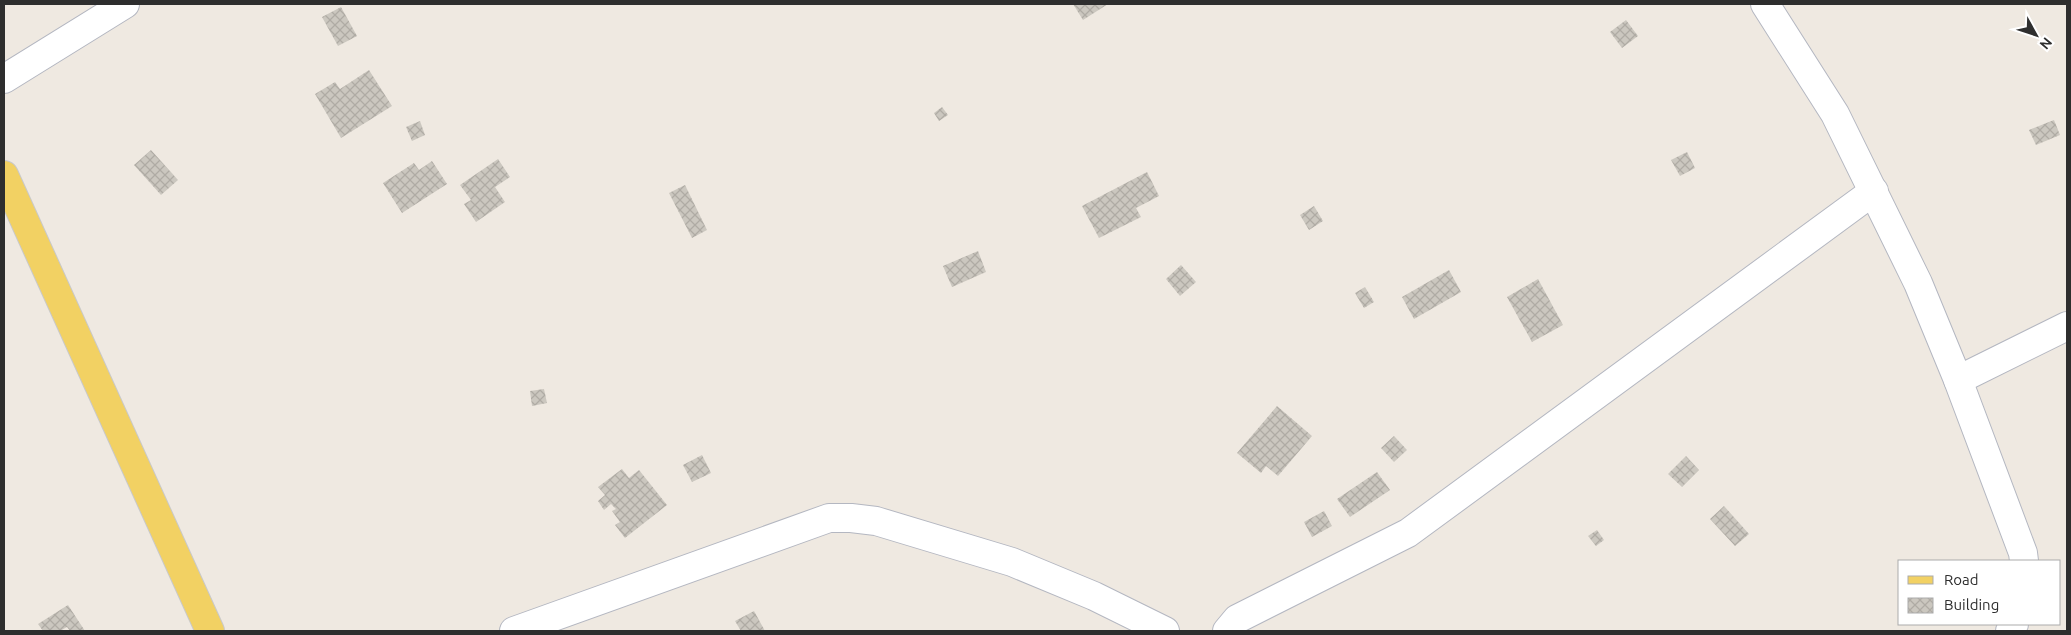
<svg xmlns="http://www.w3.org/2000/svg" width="2071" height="635" font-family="Ubuntu,sans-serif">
  <defs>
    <pattern id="building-cross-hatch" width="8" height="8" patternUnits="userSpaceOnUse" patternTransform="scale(1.25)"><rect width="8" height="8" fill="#cbc7bf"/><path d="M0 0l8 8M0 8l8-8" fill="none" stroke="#afaba4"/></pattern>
  </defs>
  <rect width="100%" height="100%" fill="#efe9e1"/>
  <g fill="url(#building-cross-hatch)">
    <polygon points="1073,4 1108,4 1083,20"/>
    <polygon points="341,7 357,36 338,46 322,17"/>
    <polygon points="1626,20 1638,36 1622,48 1610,32"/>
    <polygon points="369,70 392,106 341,138 315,94 335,82 340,89"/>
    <polygon points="942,107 948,115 939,121 934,113"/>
    <polygon points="2054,120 2060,135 2036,145 2029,130"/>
    <polygon points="420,121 425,135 412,141 406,127"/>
    <polygon points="151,150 178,180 161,195 134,165"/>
    <polygon points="1687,152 1695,168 1680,176 1671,160"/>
    <polygon points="498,159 510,177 495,187 505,202 476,222 464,204 471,200 460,185"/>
    <polygon points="432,161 447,184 402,213 383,183 414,163 419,170"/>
    <polygon points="1147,172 1159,196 1136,208 1141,217 1099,238 1082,206"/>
    <polygon points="685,185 707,230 692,238 669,193"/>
    <polygon points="1314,206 1323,221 1309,230 1300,215"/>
    <polygon points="978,251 986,272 952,287 943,266"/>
    <polygon points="1181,265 1196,282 1180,296 1166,279"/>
    <polygon points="1449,270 1461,292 1414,319 1402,297"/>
    <polygon points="1538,279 1563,325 1532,342 1507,297"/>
    <polygon points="1365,287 1374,302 1364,308 1355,293"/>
    <polygon points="544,389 547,403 532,406 530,391"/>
    <polygon points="1277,406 1312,436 1278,476 1266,466 1261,473 1237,453"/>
    <polygon points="1394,436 1407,450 1394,462 1381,448"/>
    <polygon points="702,455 711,473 692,482 683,465"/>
    <polygon points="1686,456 1699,470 1682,487 1668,474"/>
    <polygon points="622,469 629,478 639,470 667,505 625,538 615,525 620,522 612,511 616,509 611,504 604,510 598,501 605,495 598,487"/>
    <polygon points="1377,472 1390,490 1350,517 1337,499"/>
    <polygon points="1724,506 1749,534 1735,546 1710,519"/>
    <polygon points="1324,511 1332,526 1312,537 1304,522"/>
    <polygon points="1597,530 1604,540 1596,546 1588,536"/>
    <polygon points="68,605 85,631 70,631 67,627 60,631 43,631 38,624"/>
    <polygon points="754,611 765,631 741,631 735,621"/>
  </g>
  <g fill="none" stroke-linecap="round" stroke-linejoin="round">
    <g stroke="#b4b7c1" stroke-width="30">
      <g id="minor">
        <polyline points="1765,4 1835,114 1918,283 1958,380 2023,553 2024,561"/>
        <polyline points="4,79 125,4"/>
        <polyline points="1958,380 2067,326"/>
        <polyline points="514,631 829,518 851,518 876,521 1012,562 1094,596 1165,631"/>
        <polyline points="1227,631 1237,619 1408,533 1874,191"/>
        <polyline points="2010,631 2014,624"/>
      </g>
    </g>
    <g stroke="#c9c9c9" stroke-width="30">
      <polyline id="major" points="4,175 210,631"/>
    </g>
    <use href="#minor" stroke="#fff" stroke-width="28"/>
    <use href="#major" stroke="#f2d163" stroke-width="28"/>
  </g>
  <rect width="2071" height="635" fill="none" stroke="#2e2e2e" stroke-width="10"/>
  <rect x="1898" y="560" width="162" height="65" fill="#ffffff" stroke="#ababab"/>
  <rect x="1908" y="576" width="25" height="8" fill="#f2d163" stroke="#ababab"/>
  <text x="1944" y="585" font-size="15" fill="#2e2e2e">Road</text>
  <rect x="1908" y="598" width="25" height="15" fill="url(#building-cross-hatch)" stroke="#ababab"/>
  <text x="1944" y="610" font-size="15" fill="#2e2e2e">Building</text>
  <g transform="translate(2036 35) rotate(130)" stroke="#ffffff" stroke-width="4" paint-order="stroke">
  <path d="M0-4L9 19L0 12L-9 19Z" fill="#2e2e2e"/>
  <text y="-8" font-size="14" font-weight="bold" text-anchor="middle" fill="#2e2e2e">N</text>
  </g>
</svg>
